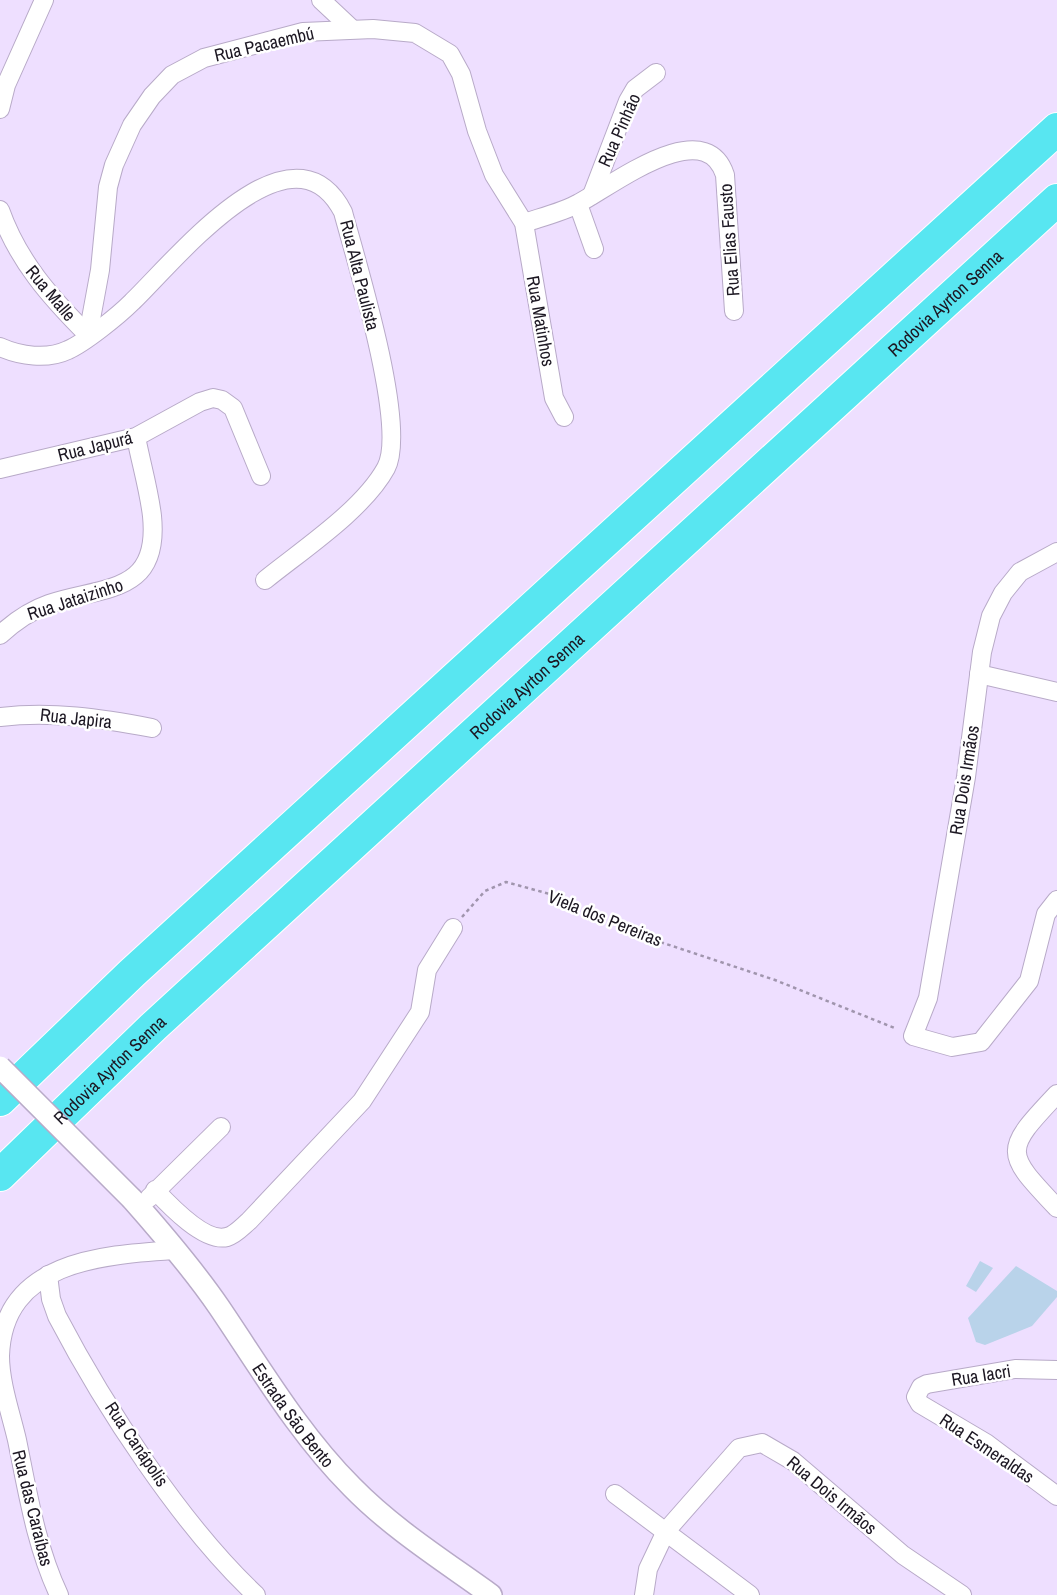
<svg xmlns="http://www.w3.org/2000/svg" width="1057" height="1595" font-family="'Archivo Narrow',sans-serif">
  <rect width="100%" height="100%" fill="#eedfff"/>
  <g fill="#b9d3ea">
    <polygon points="980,1261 993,1268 976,1292 966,1286"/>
    <polygon points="1016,1266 1057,1291 1057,1297 1032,1326 985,1345 976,1342 968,1318"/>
  </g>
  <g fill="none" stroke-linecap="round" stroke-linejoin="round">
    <g stroke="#b8aac8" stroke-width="20">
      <g id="minor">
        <polyline points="321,0 352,29"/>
        <polyline points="0,109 6,85 44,0"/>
        <polyline points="592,195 628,101 635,89 656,73"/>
        <polyline points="578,204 594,249"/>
        <path d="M0 210C18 261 50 297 88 335"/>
        <path d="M524 223C542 217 563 212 579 203 613 185 705 113 725 175L734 311"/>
        <polyline points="88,335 100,270 108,187 114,165 132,125 152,96 172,75 204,58 303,32 373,29 415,33 450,54 461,74 477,131 494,175 524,223 554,398 564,417"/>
        <path d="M0 347C20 356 47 360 68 350 84 343 118 316 132 302 174 262 292 113 343 212 356 261 408 427 386 468 363 510 302 550 265 580"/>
        <polyline points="0,469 136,437 200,402 213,398 222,400 233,408 261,476"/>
        <polyline points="1057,552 1020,572 1003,593 991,616 982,652 966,777 928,998 913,1036 952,1047 981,1042 1029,981 1046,914 1057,900"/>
        <path d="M0 635C15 621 29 611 49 604 103 586 160 595 152 516 149 490 141 463 136 437"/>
        <polyline points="979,674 1057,692"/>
        <path d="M0 717C52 711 100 718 152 728"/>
        <path d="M1057 1094C1003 1151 1004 1152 1057 1208"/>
        <path d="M155 1190C169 1205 205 1243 227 1237 235 1235 242 1227 249 1221L362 1101 420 1012 427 970 453 928"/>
        <polyline points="149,1198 221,1127"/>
        <path d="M48 1275 51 1299 57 1316C104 1406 182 1526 256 1595"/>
        <polyline points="1057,1370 1015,1369 927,1384 921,1387 916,1397 920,1404 986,1443 1057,1496"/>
        <polyline points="615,1494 750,1595"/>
        <path d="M59 1595C36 1546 28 1494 17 1440 11 1414 0 1383 0 1356 3 1261 102 1255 175 1250"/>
        <polyline points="644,1595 648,1569 666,1531 739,1448 762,1443 793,1461 903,1555 962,1595"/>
      </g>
    </g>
    <g stroke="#b8aac8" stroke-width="24">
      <g id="tertiary">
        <path id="s1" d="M132 1199C162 1233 193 1269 219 1307 261 1369 299 1434 352 1487 393 1529 444 1561 491 1595"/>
      </g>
    </g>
    <g stroke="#fff" stroke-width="34">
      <g id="motorway">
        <polyline points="0,1100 132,973 1057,129"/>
        <path id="s2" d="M0 1175 153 1027 1057 200"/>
      </g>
    </g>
    <polyline stroke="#a095ad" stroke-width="2.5" stroke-dasharray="3.5 3.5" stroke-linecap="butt" points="462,917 485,891 506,882 557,896 636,934 775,980 897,1029"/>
    <use href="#minor" stroke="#fff" stroke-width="18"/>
    <use href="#tertiary" stroke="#fff" stroke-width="21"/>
    <use href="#motorway" stroke="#58e6f1" stroke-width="32"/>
    <g stroke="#b8aac8" stroke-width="24" stroke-linecap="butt">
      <polyline id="tertiary-bridge" points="0,1067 132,1199"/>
    </g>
    <use href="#tertiary-bridge" stroke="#fff" stroke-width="21"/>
  </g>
  <g text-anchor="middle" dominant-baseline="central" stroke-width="5" stroke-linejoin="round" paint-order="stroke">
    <g font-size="18" fill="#1c1722" stroke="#fff">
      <text transform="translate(264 44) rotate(-13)">Rua Pacaembú</text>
      <text transform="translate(619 130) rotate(-66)">Rua Pinhão</text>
      <text transform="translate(729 240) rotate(-94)">Rua Elias Fausto</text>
      <text transform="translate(360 275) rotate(76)">Rua Alta Paulista</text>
      <text transform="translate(51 293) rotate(50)">Rua Malle</text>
      <text stroke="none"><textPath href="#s2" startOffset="1286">Rodovia Ayrton Senna</textPath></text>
      <text transform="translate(541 321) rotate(80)">Rua Matinhos</text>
      <text transform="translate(95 446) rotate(-14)">Rua Japurá</text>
      <text transform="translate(75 599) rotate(-18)">Rua Jataizinho</text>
      <text stroke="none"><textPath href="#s2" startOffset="719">Rodovia Ayrton Senna</textPath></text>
      <text transform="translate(76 718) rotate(6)">Rua Japira</text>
      <text transform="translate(964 780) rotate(-81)">Rua Dois Irmãos</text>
      <text transform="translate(605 918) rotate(22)">Viela dos Pereiras</text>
      <text stroke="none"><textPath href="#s2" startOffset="152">Rodovia Ayrton Senna</textPath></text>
      <text transform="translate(981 1375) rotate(-9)">Rua Iacri</text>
      <text stroke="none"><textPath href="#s1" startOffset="270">Estrada São Bento</textPath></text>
      <text transform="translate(137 1444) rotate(56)">Rua Canápolis</text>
      <text transform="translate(987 1448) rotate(34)">Rua Esmeraldas</text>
      <text transform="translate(832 1495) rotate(40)">Rua Dois Irmãos</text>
      <text transform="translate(33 1508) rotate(76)">Rua das Caraíbas</text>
    </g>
  </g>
</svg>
